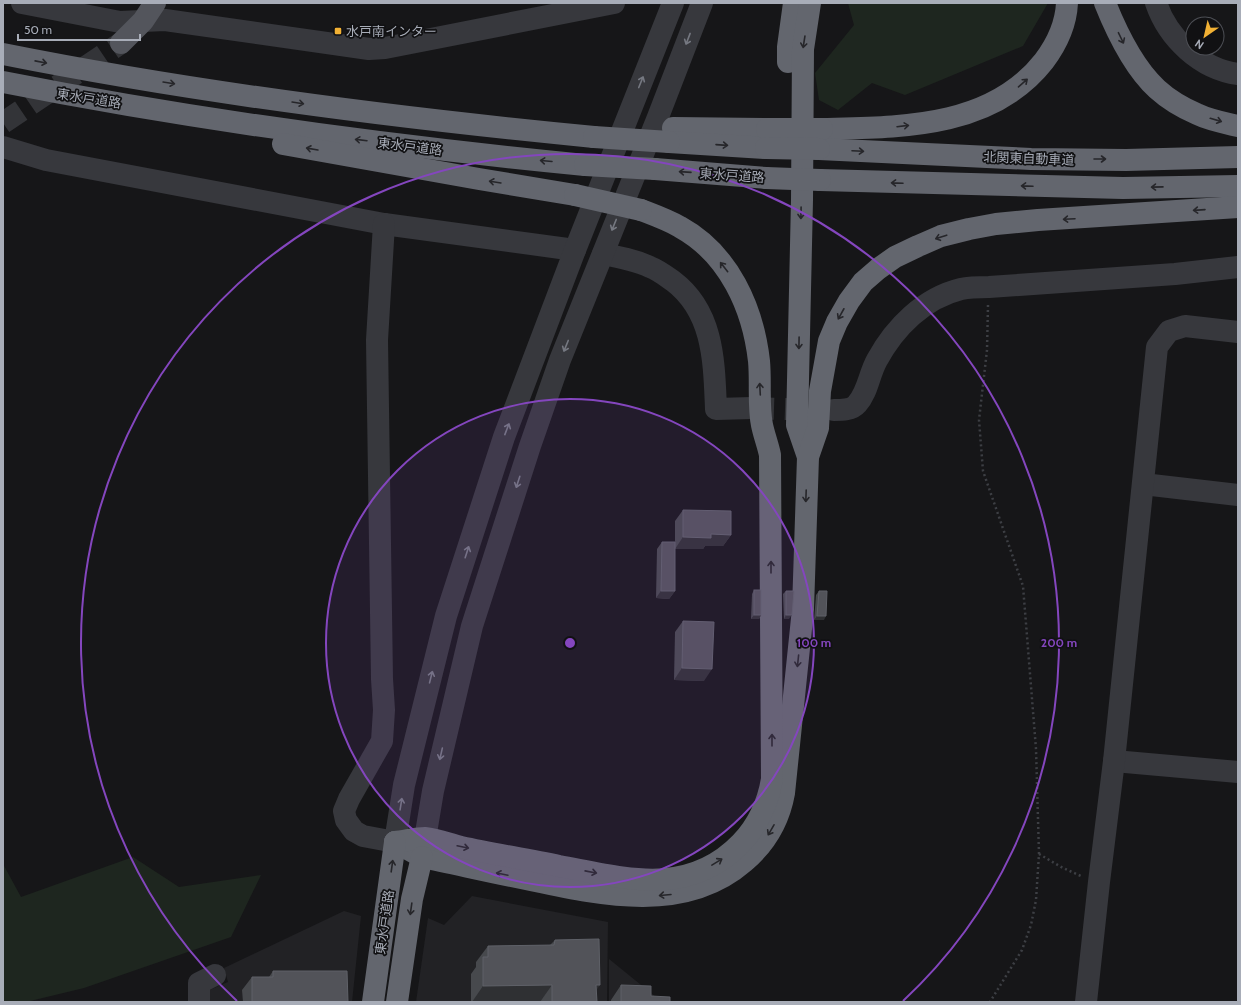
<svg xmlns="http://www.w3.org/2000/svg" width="1241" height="1005" font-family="Cabin,'Noto Sans JP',sans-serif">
  <rect width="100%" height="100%" fill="#161618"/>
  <g fill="#222225">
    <polygon points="472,896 608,922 607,1002 416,1002 428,918 444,925"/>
    <polygon points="344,911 361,916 352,1002 207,1002 207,991 228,982 224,968"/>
    <polygon points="609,959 662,1002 609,1002"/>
  </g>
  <g fill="#1e261f">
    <polygon points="848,3 1048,3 1023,46 905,95 872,83 838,110 819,100 815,73 854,25"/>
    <polygon points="133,857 179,887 261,875 231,937 84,988 26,1002 3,1002 3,864 21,897"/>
  </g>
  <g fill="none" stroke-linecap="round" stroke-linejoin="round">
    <polyline stroke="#333438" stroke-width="22" stroke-dasharray="22 11" stroke-linecap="butt" points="752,408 816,410"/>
    <polyline stroke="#333438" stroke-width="22" stroke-dasharray="22 11" stroke-linecap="butt" points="3,123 121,43"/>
    <g stroke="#3d3f44" stroke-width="2.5" stroke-dasharray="2 3" stroke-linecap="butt">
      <polyline points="988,305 987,350 979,420 983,471 1023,586 1036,749 1039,854 1036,900 1031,925 1022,950 990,1002"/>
      <polyline points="1039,854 1063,868 1081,876"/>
    </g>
    <g stroke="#37383d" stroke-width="22">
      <polyline points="22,3 120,22 165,20 369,49 385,48 614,3"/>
      <path d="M1156 3C1168 38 1200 69 1238 74"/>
      <polyline points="3,147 46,160 384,224 575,250"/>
      <polyline points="384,224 377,340 382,679 384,710 382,741 349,799 344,811 346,820 354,831 363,836 395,842 404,785 446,616 504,437 575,250 673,3"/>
      <path d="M603 254C619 257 635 260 650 267 658 270 666 276 673 281 714 312 714 362 716 409L752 408"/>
      <path d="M834 410C842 410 852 410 857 404 868 392 869 374 877 360 895 327 924 298 961 289 970 287 980 287 989 287L1175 274 1238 267"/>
      <polyline points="1143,484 1238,495"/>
      <polyline points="1114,761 1238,772"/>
      <polyline points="422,857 433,791 472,626 530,446 560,360 658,117 702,3"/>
      <polyline points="199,1002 199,983 215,975"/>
      <polyline points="1086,1002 1099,882 1114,761 1157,347 1169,331 1185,326 1238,332"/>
    </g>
    <polyline stroke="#53555c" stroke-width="22" points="121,43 143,21 155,3"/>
    <g stroke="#63666e" stroke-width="22">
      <path d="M1105 3C1117 33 1133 67 1157 89 1168 99 1183 108 1197 114 1209 120 1225 123 1238 126"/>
      <path d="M3 54C198 93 396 118 594 137"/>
      <polyline points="788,62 788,47 794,3"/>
      <path d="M3 82C195 120 390 146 585 165"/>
      <polyline points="673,128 767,129"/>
      <path d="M822 129C899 127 991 129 1044 61 1056 45 1066 24 1067 3"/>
      <polyline points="669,142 766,148"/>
      <polyline points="283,144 479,179 575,195"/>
      <polyline points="819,149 1031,159 1126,160 1238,157"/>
      <polyline points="655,169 766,178"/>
      <polyline points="820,180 1123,188 1238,186"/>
      <polyline points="808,457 797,425 802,200 803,49 810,3"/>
      <path d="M395 842 422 857C456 864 491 872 526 879 597 894 683 915 744 862 765 844 779 821 784 793L803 609 808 457 818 428 820 391 829 341 837 322 849 301 863 282 878 269 895 257 918 246 941 236 969 229 996 224 1038 220 1238 207"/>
      <path d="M395 842C405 841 416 838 425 838 437 839 449 844 461 847 493 854 526 859 559 866 624 878 688 898 741 843 758 825 768 803 772 779L770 455C768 445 764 435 762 425 758 406 761 382 759 361 753 308 729 254 680 227 668 220 654 215 641 210"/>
      <polyline points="373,1002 395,842"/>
      <polyline points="397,1002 412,899 422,857"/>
    </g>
    <g stroke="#63666e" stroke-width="22">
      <polyline points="767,129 822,129"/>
      <polyline points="594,137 669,142"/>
      <polyline points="766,148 819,149"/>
      <polyline points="585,165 655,169"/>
      <polyline points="766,178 820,180"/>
      <polyline points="575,195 641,210"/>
    </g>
  </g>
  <g fill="#47494d">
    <polygon points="683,510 731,535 723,546 705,546 703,549 675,549 675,591 669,599 656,598 657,549 662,542 675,542 675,521"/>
    <polygon points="754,590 761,615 759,619 751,619 752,594"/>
    <polygon points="786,591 789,619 784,619 783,594"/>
    <polygon points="819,591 824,620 814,620 816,595"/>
    <polygon points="683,621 704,681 674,680 675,632"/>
    <polygon points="555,940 596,990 597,1002 471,1002 471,974 476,967 476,962 488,946 550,945"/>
    <polygon points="273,971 348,1002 243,1002 242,990 252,977 269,977"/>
    <polygon points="621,985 651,996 670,1002 611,1002 611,1000"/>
  </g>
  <g fill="#2f3033">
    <polygon points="711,534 731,535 723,546 705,546 703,549 675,549 683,537"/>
    <polygon points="661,591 675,591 669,599 656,598"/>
    <polygon points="754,615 761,615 759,619 751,619"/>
    <polygon points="786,615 792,615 789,619 784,619"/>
    <polygon points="817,616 826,616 824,620 814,620"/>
    <polygon points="682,668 712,669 704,681 674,680"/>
    <polygon points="552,985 540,1002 472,1002 483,986"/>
    <polygon points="596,985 600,985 588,1002"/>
  </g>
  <g fill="#525359" stroke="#5f6168">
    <polygon points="683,510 731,511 731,535 711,534 711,538 683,537"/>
    <polygon points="662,542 675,542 675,591 661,591"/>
    <rect x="754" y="590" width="7" height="25"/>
    <polygon points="786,591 794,591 792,615 786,615"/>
    <polygon points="819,591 827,591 826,616 817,616"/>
    <polygon points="683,621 714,622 712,669 682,668"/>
    <polygon points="599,939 600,985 596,985 597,1002 552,1002 552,985 483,986 483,957 488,957 488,946 554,945 555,940"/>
    <polygon points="273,971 347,971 348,1002 252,1002 252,977 273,977"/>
    <polygon points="621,985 651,986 651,996 670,997 670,1002 621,1002"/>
  </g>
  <defs><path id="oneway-shaft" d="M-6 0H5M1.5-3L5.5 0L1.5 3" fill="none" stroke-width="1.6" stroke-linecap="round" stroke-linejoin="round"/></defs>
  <g stroke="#26262a">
    <use href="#oneway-shaft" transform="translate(1121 38) rotate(64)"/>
    <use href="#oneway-shaft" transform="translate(804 42) rotate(99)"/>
    <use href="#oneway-shaft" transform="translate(41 62) rotate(11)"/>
    <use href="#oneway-shaft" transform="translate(169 83) rotate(9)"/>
    <use href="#oneway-shaft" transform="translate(1023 83) rotate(-41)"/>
    <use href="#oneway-shaft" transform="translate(298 103) rotate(9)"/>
    <use href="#oneway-shaft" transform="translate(1216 120) rotate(16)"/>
    <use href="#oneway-shaft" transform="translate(903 126) rotate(-7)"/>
    <use href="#oneway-shaft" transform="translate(361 140) rotate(-173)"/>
    <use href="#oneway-shaft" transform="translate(722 145) rotate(4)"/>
    <use href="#oneway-shaft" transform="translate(312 149) rotate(-170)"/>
    <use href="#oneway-shaft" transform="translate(858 151) rotate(3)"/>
    <use href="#oneway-shaft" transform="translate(1100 159)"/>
    <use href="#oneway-shaft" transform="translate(546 161) rotate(-175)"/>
    <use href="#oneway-shaft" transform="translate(685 172) rotate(-176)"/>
    <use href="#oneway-shaft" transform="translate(495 182) rotate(-171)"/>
    <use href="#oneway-shaft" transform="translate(897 183) rotate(-178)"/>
    <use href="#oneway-shaft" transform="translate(1027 186) rotate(-178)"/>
    <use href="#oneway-shaft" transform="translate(1157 187) rotate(179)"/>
    <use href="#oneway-shaft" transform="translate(1199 210) rotate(176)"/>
    <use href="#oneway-shaft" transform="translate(801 213) rotate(91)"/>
    <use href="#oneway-shaft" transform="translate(1069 219) rotate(177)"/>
    <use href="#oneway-shaft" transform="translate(941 237) rotate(162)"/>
    <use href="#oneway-shaft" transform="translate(724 267) rotate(-128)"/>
    <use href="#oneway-shaft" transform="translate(841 314) rotate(119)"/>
    <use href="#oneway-shaft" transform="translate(799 343) rotate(91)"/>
    <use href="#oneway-shaft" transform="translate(760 389) rotate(-93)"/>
    <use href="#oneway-shaft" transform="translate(806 496) rotate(92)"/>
    <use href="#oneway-shaft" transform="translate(771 567) rotate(-90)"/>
    <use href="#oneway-shaft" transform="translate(798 661) rotate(96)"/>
    <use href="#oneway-shaft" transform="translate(772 740) rotate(-90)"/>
    <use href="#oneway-shaft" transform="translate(771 830) rotate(120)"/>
    <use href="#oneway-shaft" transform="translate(463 847) rotate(12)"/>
    <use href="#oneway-shaft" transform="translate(717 862) rotate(-31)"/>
    <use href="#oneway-shaft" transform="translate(392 866) rotate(-82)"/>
    <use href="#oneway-shaft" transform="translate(591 872) rotate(11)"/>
    <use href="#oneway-shaft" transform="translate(502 874) rotate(-168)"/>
    <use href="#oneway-shaft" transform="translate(665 895) rotate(175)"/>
    <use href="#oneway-shaft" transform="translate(411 909) rotate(98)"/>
  </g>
  <g stroke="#757881">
    <use href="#oneway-shaft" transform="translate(688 39) rotate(111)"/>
    <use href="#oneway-shaft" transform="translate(641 82) rotate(-68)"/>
    <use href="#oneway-shaft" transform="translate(614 225) rotate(112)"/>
    <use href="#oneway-shaft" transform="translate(566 346) rotate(112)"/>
    <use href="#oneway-shaft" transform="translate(507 429) rotate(-69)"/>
    <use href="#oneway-shaft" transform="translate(518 482) rotate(108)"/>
    <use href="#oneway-shaft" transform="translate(467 552) rotate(-72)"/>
    <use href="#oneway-shaft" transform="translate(431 677) rotate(-76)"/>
    <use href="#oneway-shaft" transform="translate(441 754) rotate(103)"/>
    <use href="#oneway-shaft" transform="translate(401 804) rotate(-81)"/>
  </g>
  <circle cx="570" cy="643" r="244" fill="#8446be" fill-opacity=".12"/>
  <g fill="none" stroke="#8446be" stroke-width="2">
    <circle cx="570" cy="643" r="244"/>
    <path d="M237 1001A489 489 0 1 1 903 1001"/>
  </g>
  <rect fill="#f2b134" stroke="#111113" stroke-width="1.5" x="334" y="27" width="8" height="8" rx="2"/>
  <g text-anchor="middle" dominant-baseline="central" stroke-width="3.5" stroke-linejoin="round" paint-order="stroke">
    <g font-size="13" fill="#a8adb8" stroke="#111113" text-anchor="start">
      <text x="346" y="31">水戸南インター</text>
    </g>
    <g font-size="13" fill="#a8adb8" stroke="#111113">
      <text transform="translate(89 98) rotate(9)">東水戸道路</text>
      <text transform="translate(410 146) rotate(7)">東水戸道路</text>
      <text transform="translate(1029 158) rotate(2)">北関東自動車道</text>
      <text transform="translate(732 175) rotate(4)">東水戸道路</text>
      <text transform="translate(384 922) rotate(-82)">東水戸道路</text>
    </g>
  </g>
  <circle cx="570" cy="643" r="6" fill="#8446be" stroke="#111113" stroke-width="2"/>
  <g font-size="12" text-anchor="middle" font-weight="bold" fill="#8446be" stroke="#111113" stroke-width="3.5" stroke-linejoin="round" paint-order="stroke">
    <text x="814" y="647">100 m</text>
    <text x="1059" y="647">200 m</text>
  </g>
  <rect width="1241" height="1005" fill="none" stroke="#a8adb8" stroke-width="8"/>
  <g transform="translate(1205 36) rotate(214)"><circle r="19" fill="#111113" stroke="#4d4f55"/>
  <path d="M0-3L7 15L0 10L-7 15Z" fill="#f2b134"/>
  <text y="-6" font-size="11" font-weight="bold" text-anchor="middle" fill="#a8adb8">N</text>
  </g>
  <path d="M18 34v6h122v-6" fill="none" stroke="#a8adb8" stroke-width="2"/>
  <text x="24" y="34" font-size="12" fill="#a8adb8" stroke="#111113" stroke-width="3" paint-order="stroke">50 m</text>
</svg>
